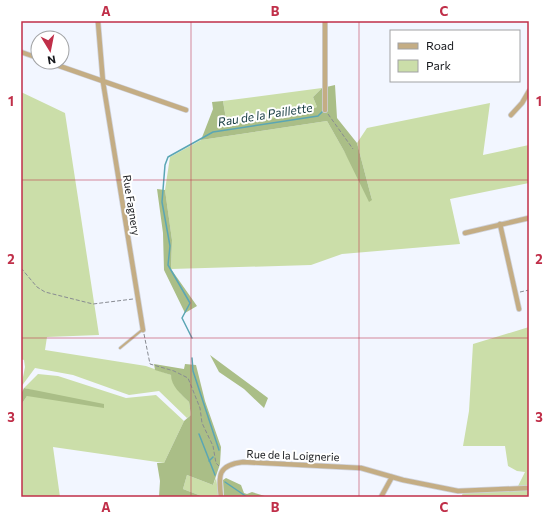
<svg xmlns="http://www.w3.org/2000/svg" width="550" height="518" font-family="Commissioner,sans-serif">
  <rect width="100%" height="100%" fill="#f2f6ff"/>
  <g fill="#cbdea9">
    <polygon points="322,88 313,97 317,107 294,115 227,125 223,101"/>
    <polygon points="21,92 65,113 99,335 47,337 45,350 146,366 171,375 181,394 189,402 191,415 187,418 159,391 129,395 73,375 35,368 21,387 25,367 24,360 21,359"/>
    <polygon points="490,103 483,155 529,145 529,183 450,199 460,244 342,254 311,265 171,269 172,240 165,190 170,157 201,140 327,121 372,200 357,143 367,128"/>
    <polygon points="529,327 529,486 518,486 525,472 517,471 508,466 505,446 463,446 469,411 473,344"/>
    <polygon points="38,374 58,376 126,398 156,395 184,421 164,463 53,447 60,497 21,497 21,405 27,396 51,395 24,388"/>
    <polygon points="187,475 213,485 216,478 219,497 204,497 183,489"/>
    <polygon points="529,490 529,497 461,497 463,493 469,491"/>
  </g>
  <g fill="#aabe87">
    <polygon points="335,85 337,118 357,143 372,200 369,202 344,151 327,121 201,140 213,109 212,102 223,101 227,125 294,115 317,107 313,97 322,88"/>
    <polygon points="157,189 165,190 172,240 171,269 197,306 185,313 164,270 163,233"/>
    <polygon points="210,355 268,398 264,408 244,389 219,372"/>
    <path d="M154 364 184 369 185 364 196 365 205 401 221 447 220 464 213 485 187 475 183 489 204 497H159L160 481 157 463H164L184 421 191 415 189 402C181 394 171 386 171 375L155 370Z"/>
    <polygon points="24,388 104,404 104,408 27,396 21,405 21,394"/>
    <polygon points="226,478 241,485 244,493 247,494 252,492 268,497 224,497 223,480"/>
  </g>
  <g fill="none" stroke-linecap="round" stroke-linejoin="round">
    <g stroke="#5aa6b4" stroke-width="1.5">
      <polyline points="192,338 182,318 190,303 168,265 170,246 162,202 165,165 168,157 213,132 318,116 323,111"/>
      <polyline points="192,358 193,371 219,450"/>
      <polyline points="199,434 215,475"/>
      <polyline points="209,461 213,457"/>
      <polyline points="225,482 247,497"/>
    </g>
    <g stroke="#cfd2db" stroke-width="3.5">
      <polyline id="service" points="120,348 142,330"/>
    </g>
    <g stroke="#cfd2db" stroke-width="6">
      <g id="minor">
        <polyline points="325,21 325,110"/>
        <polyline points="98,22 103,82 143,330"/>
        <polyline points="21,52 38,58"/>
        <polyline points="48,62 186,110"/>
        <polyline points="511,115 522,103 529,91"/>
        <polyline points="500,224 519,309"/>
        <polyline points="465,233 529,218"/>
        <path d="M221 497C218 475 218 465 243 462L361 468 403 480 458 491 529 488"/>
        <polyline points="381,497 392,477"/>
      </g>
    </g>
    <g stroke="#888b92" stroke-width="1" stroke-dasharray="4 2" stroke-linecap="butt">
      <polyline points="328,114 353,149"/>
      <polyline points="21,268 37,287 45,292 93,304 133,299"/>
      <polyline points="520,292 529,290"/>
      <polyline points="144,334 150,364 174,371 188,378 200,408 202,423 213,446 216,463 219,466"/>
    </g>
    <use href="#service" stroke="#c4ad84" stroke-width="2"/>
    <use href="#minor" stroke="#c4ad84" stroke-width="4.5"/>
  </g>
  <path fill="none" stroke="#c02f49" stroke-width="1" stroke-opacity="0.55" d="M191 21V497M359 21V497M21 180H529M21 338H529"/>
  <g text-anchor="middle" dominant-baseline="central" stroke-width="4" stroke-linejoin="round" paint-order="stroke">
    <g font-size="11" fill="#15171b" stroke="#fff">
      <text transform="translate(132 205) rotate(81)">Rue Fagnery</text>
      <text transform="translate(293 455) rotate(2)">Rue de la Loignerie</text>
    </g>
    <g font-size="12" font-style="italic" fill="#11373d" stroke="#fff">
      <text transform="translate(265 114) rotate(-9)">Rau de la Paillette</text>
    </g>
  </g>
  <rect width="550" height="518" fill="none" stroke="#ffffff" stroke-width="44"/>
  <rect x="390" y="30" width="130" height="52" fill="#ffffff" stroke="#a1a2a4"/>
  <rect x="398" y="43" width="20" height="6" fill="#c4ad84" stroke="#a1a2a4"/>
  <text x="426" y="50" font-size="12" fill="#15171b">Road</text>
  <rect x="398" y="60" width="20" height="12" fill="#cbdea9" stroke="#a1a2a4"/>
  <text x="426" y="70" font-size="12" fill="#15171b">Park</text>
  <g transform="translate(50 50) rotate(170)"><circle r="19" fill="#ffffff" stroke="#a1a2a4"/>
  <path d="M0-3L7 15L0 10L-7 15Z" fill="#c02f49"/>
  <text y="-6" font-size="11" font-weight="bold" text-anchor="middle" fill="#15171b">N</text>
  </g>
  <rect x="22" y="22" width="506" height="474" fill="none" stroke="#c02f49" stroke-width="1.5"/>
  <g font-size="13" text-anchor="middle" font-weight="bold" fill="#c02f49">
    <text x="106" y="16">A</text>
    <text x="275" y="16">B</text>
    <text x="444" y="16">C</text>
    <text x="11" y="106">1</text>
    <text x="539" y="106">1</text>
    <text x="11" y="264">2</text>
    <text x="539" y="264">2</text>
    <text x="11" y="422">3</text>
    <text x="539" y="422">3</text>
    <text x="106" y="512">A</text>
    <text x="275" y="512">B</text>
    <text x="444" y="512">C</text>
  </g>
</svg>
